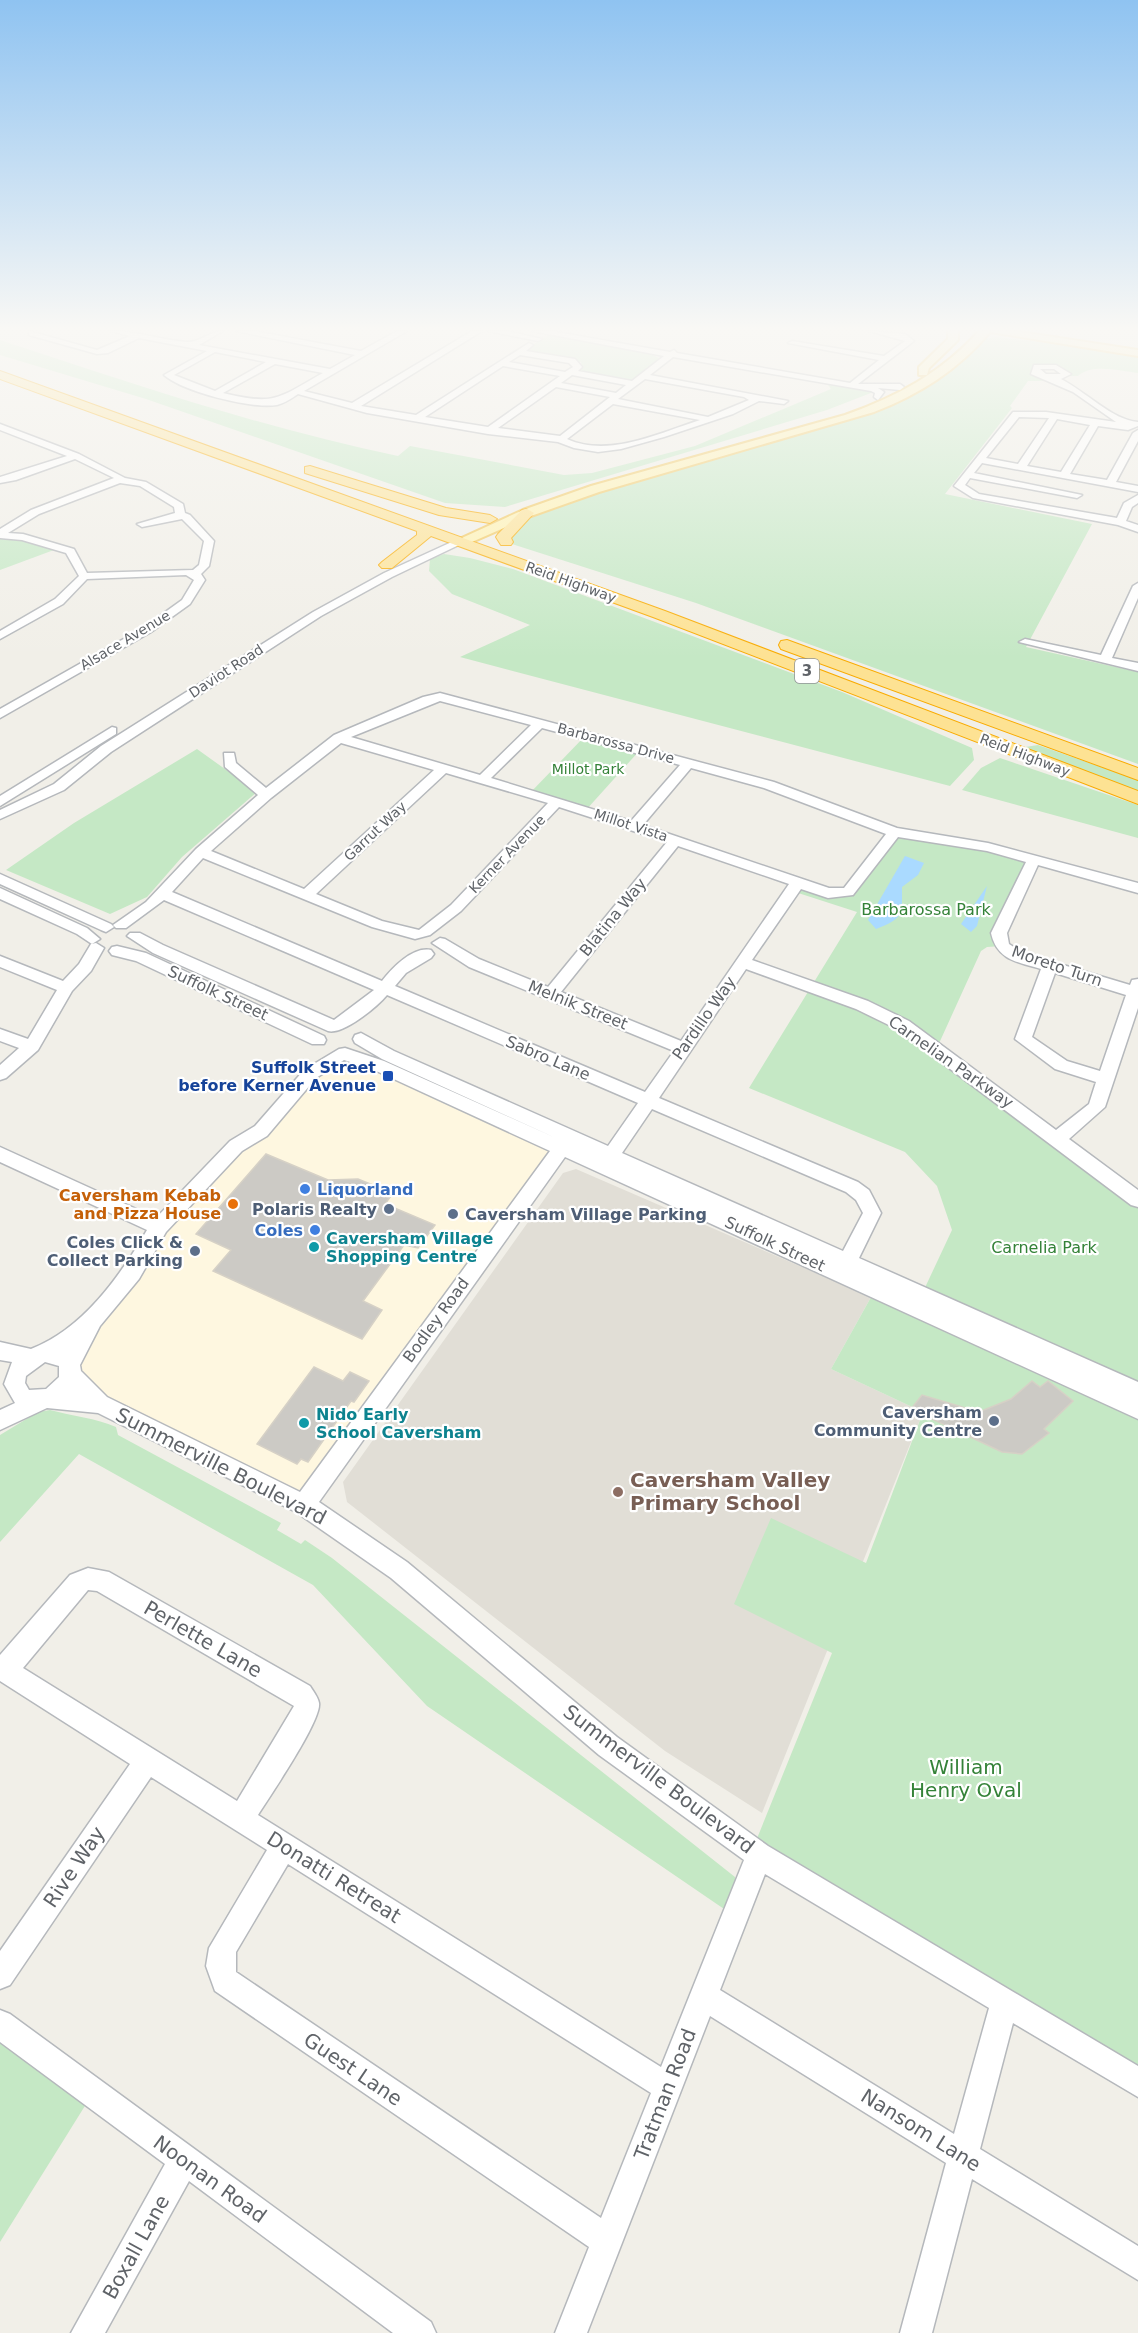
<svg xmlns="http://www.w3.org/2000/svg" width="1138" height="2333" font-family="'DejaVu Sans',sans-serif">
  <rect width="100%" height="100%" fill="#f1efe8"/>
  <polygon fill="#fef7e0" points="339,1055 561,1148 304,1505 100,1404 71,1375 93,1320 157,1229"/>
  <polygon fill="#e1ded6" points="576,1169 871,1297 831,1369 923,1412 762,1813 665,1751 347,1502 343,1482 563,1173"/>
  <g fill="#c5e8c5">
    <polygon points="548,335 644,351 659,358 634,382 577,371 582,367 581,362 524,351"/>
    <path d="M996 337 1138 353V373C1121 371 1092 363 1078 376H1065L1060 369 1033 367 1032 371 1047 381H1028L1010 406 1012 408 945 494 1092 524 1026 647 1138 672V764L696 603 506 542 527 513 816 426 911 393 978 340Z"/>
    <path d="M0 340C131 383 262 428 398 456L410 446 564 475 592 473 695 446 831 389 827 383 876 391 827 410 505 507 445 503 146 399 0 355Z"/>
    <polygon points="0,535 62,547 0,570"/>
    <polygon points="444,554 470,558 513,569 842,692 972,748 974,760 950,786 460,657 530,625 452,594 429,571 430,559"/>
    <polygon points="586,735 640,750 586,810 530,793"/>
    <polygon points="1038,745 1138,780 1138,792 1019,748"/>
    <polygon points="197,749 257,792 182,857 147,897 110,914 6,870 74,823"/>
    <polygon points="1000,758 1138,805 1138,838 962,790 981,768"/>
    <polygon points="894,832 1034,859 1002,946 987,947 981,951 936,1050 1138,1200 1138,1392 922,1294 952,1230 937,1186 905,1152 749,1088 857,912 792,891 797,883 842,894"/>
    <polygon points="875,1290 1138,1410 1138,2082 759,1855 758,1836 832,1653 734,1604 771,1518 866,1563 923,1412 831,1369"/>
    <path d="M50 1410C72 1416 96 1418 116 1427L118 1435 281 1523 277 1530 301 1544 305 1540 332 1558 735 1877V1889L727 1911 427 1706 313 1585 79 1454 0 1542V1435L38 1412Z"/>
    <polygon points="0,2024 93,2093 0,2242"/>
  </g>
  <g fill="#aadaff">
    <path d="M905 856 924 863 918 875 902 887C902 915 904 918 876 929L868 920Z"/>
    <polygon points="987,886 977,926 971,932 961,924"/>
  </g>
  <g fill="#cccac5" stroke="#d6d1c6" stroke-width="1.5">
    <polygon points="266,1154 328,1180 358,1179 393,1193 385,1204 435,1225 418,1248 404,1245 363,1301 382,1310 362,1339 213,1271 231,1250 196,1234"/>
    <polygon points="314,1367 343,1381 350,1372 369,1381 354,1402 351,1401 308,1462 301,1459 297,1464 257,1444"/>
    <polygon points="1032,1381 1040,1387 1048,1381 1073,1401 1044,1429 1049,1433 1022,1454 1002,1452 911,1409 922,1395 979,1412 1011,1399"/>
  </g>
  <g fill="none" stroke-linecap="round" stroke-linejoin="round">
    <g stroke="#b5b8bc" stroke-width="3">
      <g id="minor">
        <path d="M29 331 97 350 130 336 111 331C138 331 161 340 187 342 199 343 210 331 223 331L199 345 330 369 355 355 236 331H254L361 351 397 331H407L304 391 352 403 472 331H482L361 406 416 415 529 343 533 345 526 351 575 359 582 367 578 371 632 381 664 356 532 331H551L670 352 674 350 677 353 850 383 879 360 788 343 792 341 884 356 905 341 869 331 905 334 914 341 858 384H900L904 387 900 390 878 388 884 392 878 400 874 397 875 393 871 391 673 357 650 375 788 401 784 404 759 401 733 414 664 437 621 449 598 452 574 448 558 442 488 434 367 413 298 394C292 398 285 403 277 405 251 409 184 392 164 375L207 351 139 338 108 353 97 354 29 335ZM215 352 266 362 215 391 174 375ZM520 355 569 363 573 367 565 372 509 362ZM275 364 323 373C278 398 276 406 223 393ZM503 366 560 376 488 427 425 417ZM572 375 626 385 616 393 561 383ZM645 379 744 397 749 400 708 417 618 399ZM556 387 610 397 560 436 498 428ZM613 404 700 420C659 433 609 458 567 439Z"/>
        <polygon points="488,331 507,331 542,339 538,341"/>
        <path d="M1034 365H1056L1071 374 1061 379C1085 391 1112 420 1138 422V426L1128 430 1098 426 1070 474 1107 480 1133 433 1138 430V441L1116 482 1138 486V492L982 463 974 473 1082 495 1077 498 970 478 965 485 979 494 1117 518 1124 503 1138 495V503L1132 507 1126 521 1138 525V532L1118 525 973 498 954 486 1013 412H1046L1116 422 1073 392 1031 374ZM1040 369H1054L1061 374H1046ZM1019 417 1049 418 1018 464 986 458ZM1057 419 1090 425 1061 472 1027 466Z"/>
        <path d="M0 424 79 454 125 478 146 482 183 504 185 513 190 515 214 541 209 566 201 574 205 580 190 604 151 632 0 718V709L143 628 182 600 194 580 186 575 87 579 63 604 0 639V631L55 599 79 576 66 553 22 540 0 538V529L31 510 114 478 75 459 16 480 0 483V477L67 456 0 430ZM120 483 140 486 174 507 175 513 137 524 142 527 182 519 204 541 199 565 193 570 87 573 74 549 23 534 8 533 39 514Z"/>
        <polygon points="456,540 465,542 392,577 321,616 111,752 64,790 0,819 0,810 54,784 101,746 313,612 384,573"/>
        <polygon points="1138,583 1138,598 1112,658 1138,663 1138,671 1019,642 1025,639 1101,655 1133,586"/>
        <path d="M440 693 774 782 897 828 988 843 1138 883V893L1038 865 1007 933 1009 944 1023 953 1130 985 1132 980 1138 979V1008L1105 1107 1069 1139 1138 1190V1207L1131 1205 897 1029 856 1009 746 969 659 1098 858 1182 869 1190 881 1213 859 1258 1138 1382V1419L565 1157 319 1502 407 1562 617 1737 768 1846 1138 2066V2097L1013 2023 980 2149 1138 2246V2280L972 2179 932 2333H900L946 2163 710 2016 587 2333H555L589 2247 215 1991 206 1966 209 1948 267 1850 151 1777 10 1985 0 1989V1951L130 1764 0 1681V1655L70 1575 88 1568 109 1572 310 1686C313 1691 318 1697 319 1703 322 1720 270 1796 258 1815L661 2067 744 1860 599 1755 391 1578 296 1512 98 1413 47 1408 0 1430V1410L15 1403 4 1384 12 1362 0 1360V1342L31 1349C83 1329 120 1276 147 1230L0 1162V1147L156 1218 230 1141 255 1126 304 1070 339 1049 345 1048 384 1061 558 1139 382 1059 355 1043 353 1039 355 1035 361 1033 394 1051 608 1146 638 1103 387 995C377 1007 343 1035 328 1031L153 953 127 936 130 933H140L163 945 334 1020 374 990 164 900 126 928H116L113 925 146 902 196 849 258 795 225 767 224 753H234L236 763 266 788 334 735 423 697ZM440 701 531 725 480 775 351 737ZM542 728 680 765 631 821 491 778ZM341 743 434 770 304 889 211 851 271 798ZM691 768 764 788 886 834 844 888H829L643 825ZM446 773 548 803 451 905 419 930 382 921 316 894ZM559 807 667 842 548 987 479 959 445 939 440 938 432 943 469 967 674 1051 645 1092 395 986 406 973 431 958 434 954 431 950C413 946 392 968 382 981L172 892 203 858 372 927 415 939 430 935 461 911ZM898 837 987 851 1026 862 991 933C997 960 1017 962 1041 969L1015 1039 1055 1069 1096 1082 1089 1104 1056 1130 909 1021 868 1001 752 960 801 889 828 898 853 895ZM678 846 789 884 681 1041 561 992ZM1055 973 1126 995 1100 1071 1067 1061 1032 1037ZM344 1060 372 1069 550 1151 300 1492 107 1397 81 1371 80 1365 100 1326 139 1279 166 1232 242 1151 267 1136 316 1078ZM652 1109 846 1192 856 1200 863 1213 843 1251 622 1153ZM45 1362 59 1366V1377L46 1389 29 1390 25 1383 26 1376ZM88 1590 97 1591 294 1706 237 1801 23 1668ZM288 1864 651 2093 601 2218 236 1972V1952ZM765 1874 989 2008 954 2134 720 1990Z"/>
        <polygon points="112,727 116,728 116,734 0,806 0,796"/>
        <polygon points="0,874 111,924 114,927 106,932 101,930 0,884"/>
        <polygon points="0,888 87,928 100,939 92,944 77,934 0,899"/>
        <polygon points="96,943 104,948 91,971 72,991 38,1050 6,1078 0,1080 0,1065 19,1048 0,1041 0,1029 28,1039 57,990 0,967 0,956 63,981 79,964 91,944"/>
        <polygon points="117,946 146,953 324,1036 326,1040 324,1044 312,1044 136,961 112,955 109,951 112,947"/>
        <polygon points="0,2010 10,2014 431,2322 436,2333 393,2333 189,2181 105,2333 71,2333 165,2164 0,2042"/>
      </g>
    </g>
    <g stroke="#f2c960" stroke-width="4">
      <g id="major">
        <polygon points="948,331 958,331 958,340 929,368 927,375 919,375 919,367 948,339"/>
        <path d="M979 331H1015L1138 350V356L990 332C958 370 920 394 874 412L599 492 531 516 465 545H455L453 542 523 510 591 486 845 415C898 396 941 373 979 331Z"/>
      </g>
    </g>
    <g stroke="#f9ab00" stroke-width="2">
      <g id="highway">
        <polygon points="0,371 665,611 1138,791 1138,804 653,617 431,536 392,568 382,568 379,565 382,562 417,535 417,531 0,379"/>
        <polygon points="310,466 446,508 490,515 497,519 490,523 439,515 305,473 305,467"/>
        <polygon points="527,509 534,513 511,538 513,542 511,545 501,545 496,537 498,534 522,510"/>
        <polygon points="787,640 1138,768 1138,780 781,649 779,645 781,641"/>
      </g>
    </g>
    <use href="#minor" fill="#fff" fill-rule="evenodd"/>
    <use href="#major" fill="#fff2af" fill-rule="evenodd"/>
    <use href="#highway" fill="#fde293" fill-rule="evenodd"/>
  </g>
  <linearGradient id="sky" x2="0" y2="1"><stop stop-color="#8fc3f1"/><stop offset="0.5" stop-color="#f9f8f5"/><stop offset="1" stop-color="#f9f8f5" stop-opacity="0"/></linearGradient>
  <rect width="1138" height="658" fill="url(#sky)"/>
  <rect fill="#1a4fb4" stroke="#fff" stroke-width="2" x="382" y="1070" width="12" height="12" rx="3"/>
  <g fill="#3f7fe0" stroke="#fff" stroke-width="2">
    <circle cx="305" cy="1189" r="6"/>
    <circle cx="315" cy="1230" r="6"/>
  </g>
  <circle fill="#e8710a" stroke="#fff" stroke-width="2" cx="233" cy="1204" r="6"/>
  <g fill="#5c6f8a" stroke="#fff" stroke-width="2">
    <circle cx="389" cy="1209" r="6"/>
    <circle cx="453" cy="1214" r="6"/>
    <circle cx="195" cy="1251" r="6"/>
    <circle cx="994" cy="1421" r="6"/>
  </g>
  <g fill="#0f9aa8" stroke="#fff" stroke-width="2">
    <circle cx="314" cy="1247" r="6"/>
    <circle cx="304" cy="1423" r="6"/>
  </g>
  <circle fill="#8d6e63" stroke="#fff" stroke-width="2" cx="618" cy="1492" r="6"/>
  <g text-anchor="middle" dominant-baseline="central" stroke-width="4.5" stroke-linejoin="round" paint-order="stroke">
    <g font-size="14" fill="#5f6368" stroke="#fff">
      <text transform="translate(571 582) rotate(20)">Reid Highway</text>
      <text transform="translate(125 640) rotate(-31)">Alsace Avenue</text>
      <text transform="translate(226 671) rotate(-33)">Daviot Road</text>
      <text transform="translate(616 743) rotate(15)">Barbarossa Drive</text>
      <text transform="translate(1025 755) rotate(21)">Reid Highway</text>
      <text transform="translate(631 825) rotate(18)">Millot Vista</text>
      <text transform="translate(375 831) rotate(-43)">Garrut Way</text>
      <text transform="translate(507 854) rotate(-46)">Kerner Avenue</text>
    </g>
    <g font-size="14" fill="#348238" stroke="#fff">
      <text x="588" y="769">Millot Park</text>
    </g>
    <rect fill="#fff" stroke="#8f9295" stroke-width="1.5" x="795" y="659" width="24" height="24" rx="4.5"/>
    <g font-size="15" font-weight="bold" fill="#5f6368">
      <text x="807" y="671">3</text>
    </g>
    <g font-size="16" fill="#348238" stroke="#fff">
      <text x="926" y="909">Barbarossa Park</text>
      <text x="1044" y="1247">Carnelia Park</text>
    </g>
    <g font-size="16" fill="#5f6368" stroke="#fff">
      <text transform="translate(613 917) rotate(-51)">Blatina Way</text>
      <text transform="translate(1057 966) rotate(19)">Moreto Turn</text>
      <text transform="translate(218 993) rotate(25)">Suffolk Street</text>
      <text transform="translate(578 1005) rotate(22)">Melnik Street</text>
      <text transform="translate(704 1018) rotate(-55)">Pardillo Way</text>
      <text transform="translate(548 1058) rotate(23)">Sabro Lane</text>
      <text transform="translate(951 1062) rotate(35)">Carnelian Parkway</text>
      <text transform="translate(775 1244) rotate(25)">Suffolk Street</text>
      <text transform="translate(436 1320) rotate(-54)">Bodley Road</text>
    </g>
    <g font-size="16" font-weight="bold" fill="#164399" stroke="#fff" text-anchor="end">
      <text x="376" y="1067">Suffolk Street<tspan x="376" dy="18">before Kerner Avenue</tspan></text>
    </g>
    <g font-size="16" font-weight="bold" fill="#366cbe" stroke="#fff" text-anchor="start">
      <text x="317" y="1189">Liquorland</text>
      <text x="303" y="1230" text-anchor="end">Coles</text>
    </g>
    <g font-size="16" font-weight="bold" fill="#c56008" stroke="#fff" text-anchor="end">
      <text x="221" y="1195">Caversham Kebab<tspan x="221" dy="18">and Pizza House</tspan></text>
    </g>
    <g font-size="16" font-weight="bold" fill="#4e5e75" stroke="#fff" text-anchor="end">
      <text x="377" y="1209">Polaris Realty</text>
      <text x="465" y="1214" text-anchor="start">Caversham Village Parking</text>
      <text x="183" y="1242">Coles Click &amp;<tspan x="183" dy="18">Collect Parking</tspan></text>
      <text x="982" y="1412">Caversham<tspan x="982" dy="18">Community Centre</tspan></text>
    </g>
    <g font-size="16" font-weight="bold" fill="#0d838f" stroke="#fff" text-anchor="start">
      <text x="326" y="1238">Caversham Village<tspan x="326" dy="18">Shopping Centre</tspan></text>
      <text x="316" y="1414">Nido Early<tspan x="316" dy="18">School Caversham</tspan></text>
    </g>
    <g font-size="20" fill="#5f6368" stroke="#fff">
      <text transform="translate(221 1466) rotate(27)">Summerville Boulevard</text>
      <text transform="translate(203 1639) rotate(30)">Perlette Lane</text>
      <text transform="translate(659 1779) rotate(37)">Summerville Boulevard</text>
      <text transform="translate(74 1867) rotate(-56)">Rive Way</text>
      <text transform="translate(334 1877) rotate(32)">Donatti Retreat</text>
      <text transform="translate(353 2069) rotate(34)">Guest Lane</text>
      <text transform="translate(665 2094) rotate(-69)">Tratman Road</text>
      <text transform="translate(921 2130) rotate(32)">Nansom Lane</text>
      <text transform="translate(210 2179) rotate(36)">Noonan Road</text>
      <text transform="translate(136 2247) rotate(-61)">Boxall Lane</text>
    </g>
    <g font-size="20" font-weight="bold" fill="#785e54" stroke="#fff" text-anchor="start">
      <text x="630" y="1480">Caversham Valley<tspan x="630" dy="23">Primary School</tspan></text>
    </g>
    <g font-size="20" fill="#348238" stroke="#fff">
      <text x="966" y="1767">William<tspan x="966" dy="23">Henry Oval</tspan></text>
    </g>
  </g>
</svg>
